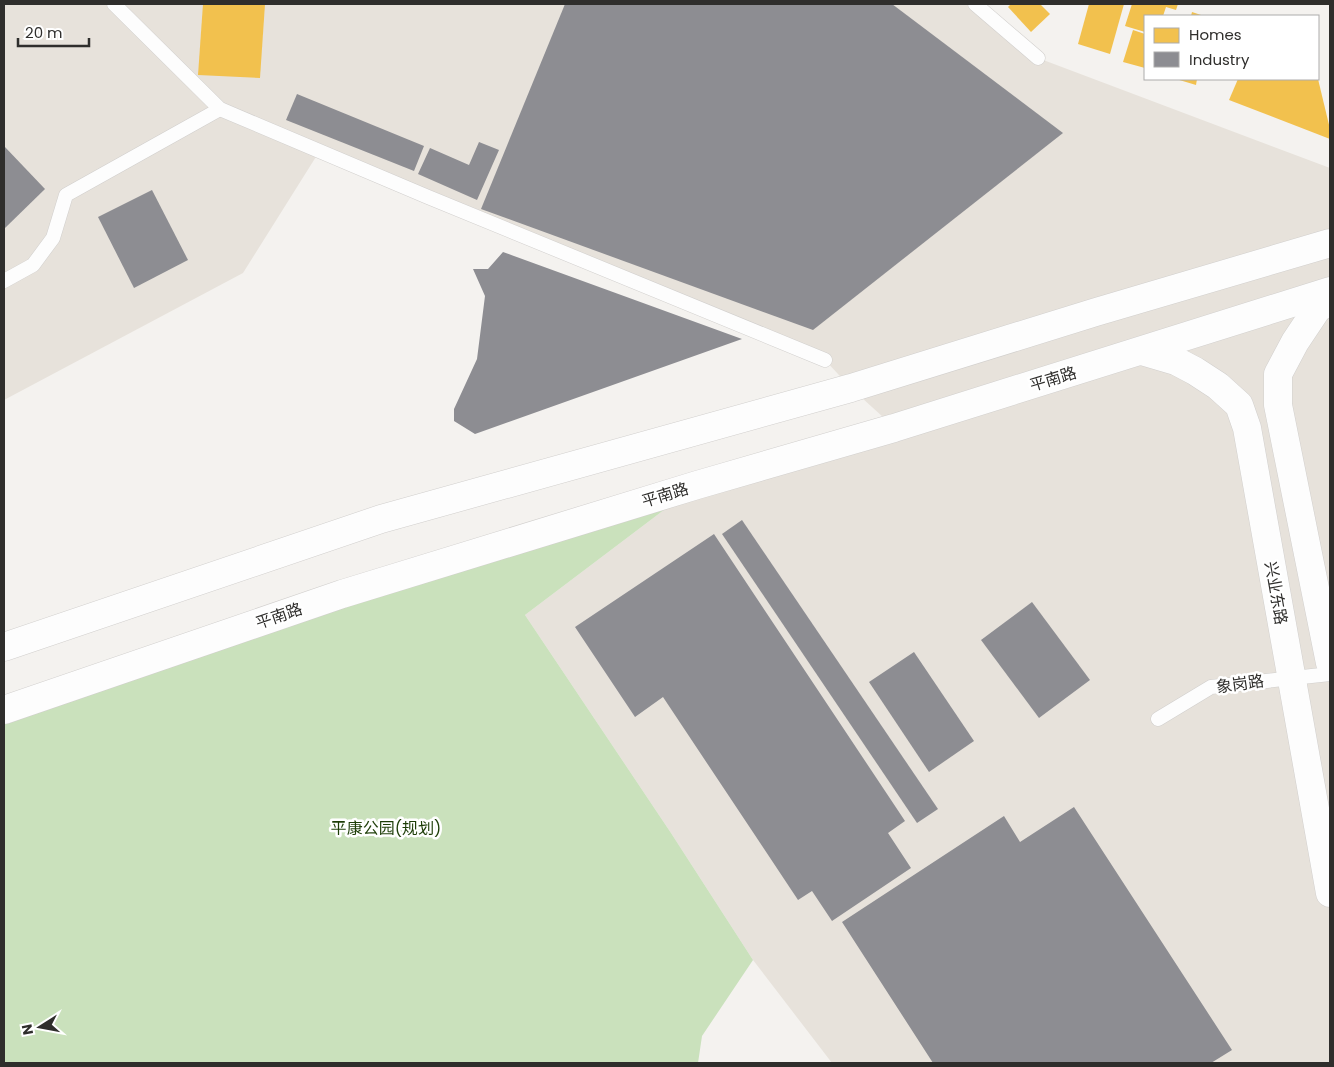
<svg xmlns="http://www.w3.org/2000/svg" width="1334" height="1067" font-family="Poppins,'Noto Sans SC',sans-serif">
  <rect width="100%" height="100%" fill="#f4f2ef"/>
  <polygon fill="#e7e2db" points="4,4 975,4 1038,58 1330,168 1330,1063 832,1063 753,960 671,833 525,615 697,485 894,427 851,388 825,360 319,152 243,273 4,400"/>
  <polygon fill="#cae1bc" points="697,485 525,615 671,833 753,960 702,1036 698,1063 4,1063 4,710"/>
  <g fill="#f2c14e">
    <polygon points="203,4 265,4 260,78 198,75"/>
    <polygon points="1011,4 1040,4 1050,14 1031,32 1008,7"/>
    <polygon points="1089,4 1124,4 1110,54 1078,44"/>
    <polygon points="1132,4 1178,4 1176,10 1166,7 1163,16 1145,16 1145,32 1125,26"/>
    <polygon points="1192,12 1204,16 1191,16"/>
    <polygon points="1133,30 1145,34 1145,68 1123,62"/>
    <polygon points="1176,79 1197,79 1196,85"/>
    <polygon points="1238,79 1318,79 1330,129 1330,139 1229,100"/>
  </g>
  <g fill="#8d8d92">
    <polygon points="565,4 892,4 1063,133 813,330 481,209"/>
    <polygon points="297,94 424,146 414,171 286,120"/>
    <polygon points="479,142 499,150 477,200 418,174 430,148 469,165"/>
    <polygon points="4,146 45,189 4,229"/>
    <polygon points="152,190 188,260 134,288 98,217"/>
    <polygon points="503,252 742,339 475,434 454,421 454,409 477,359 485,296 473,269 488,269"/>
    <polygon points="742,520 938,809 917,823 722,534"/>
    <polygon points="714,534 905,821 888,833 911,868 832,921 812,891 798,900 663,697 635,717 575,627"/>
    <polygon points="1032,602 1090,680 1039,718 981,640"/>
    <polygon points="914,652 974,741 929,772 869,682"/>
    <polygon points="1074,807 1232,1050 1211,1063 933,1063 842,922 1004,816 1020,842"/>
  </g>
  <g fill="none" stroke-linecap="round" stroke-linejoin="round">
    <g stroke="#d1cfcd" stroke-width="15">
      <g id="service">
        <polyline points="114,4 220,109 428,197 825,360"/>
        <polyline points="975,4 1038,58"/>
        <polyline points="4,281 33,265 53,238 66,195 220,109"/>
        <polyline points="1158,719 1211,687 1330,674"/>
      </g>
    </g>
    <g stroke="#d1cfcd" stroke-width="29">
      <g id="tertiary">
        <polyline points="1330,300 1317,309 1295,342 1278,374 1278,405 1330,663"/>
        <polyline points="1142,351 1176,361 1195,371 1218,386 1239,405 1247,428 1330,893"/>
      </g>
    </g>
    <g stroke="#d1cfcd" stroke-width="29">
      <g id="secondary">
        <polyline points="4,647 381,519 851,388 1096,312 1330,243"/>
        <polyline points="4,710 342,594 697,485 894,428 1330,291"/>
      </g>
    </g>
    <use href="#service" stroke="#fdfdfd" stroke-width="14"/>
    <use href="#tertiary" stroke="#fdfdfd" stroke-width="28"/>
    <use href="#secondary" stroke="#fdfdfd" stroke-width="28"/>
  </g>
  <g text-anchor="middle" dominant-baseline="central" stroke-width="5" stroke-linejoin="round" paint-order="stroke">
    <g font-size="16" fill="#2f2e2c" stroke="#fff">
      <text transform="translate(1053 379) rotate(-17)">平南路</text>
      <text transform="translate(665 495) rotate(-17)">平南路</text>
      <text transform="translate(1276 593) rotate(80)">兴业东路</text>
      <text transform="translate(279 616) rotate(-19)">平南路</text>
      <text transform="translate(1240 684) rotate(-8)">象岗路</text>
    </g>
    <g font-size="16" fill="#1d3d07" stroke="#fff">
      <text x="386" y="828">平康公园(规划)</text>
    </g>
  </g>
  <rect width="1334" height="1067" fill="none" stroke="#2f2e2c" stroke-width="10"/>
  <rect x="1144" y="15" width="175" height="65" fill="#ffffff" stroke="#acabab"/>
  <rect x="1154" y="28" width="25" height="15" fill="#f2c14e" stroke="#acabab"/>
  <text x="1189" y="40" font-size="15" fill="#2f2e2c">Homes</text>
  <rect x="1154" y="52" width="25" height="15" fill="#8d8d92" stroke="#acabab"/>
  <text x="1189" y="65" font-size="15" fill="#2f2e2c">Industry</text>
  <g transform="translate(40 1027) rotate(259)" stroke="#ffffff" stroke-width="4" paint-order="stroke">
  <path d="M0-4L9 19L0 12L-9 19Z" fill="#2f2e2c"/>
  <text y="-8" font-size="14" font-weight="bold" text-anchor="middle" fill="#2f2e2c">N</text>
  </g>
  <path d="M18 38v8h71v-8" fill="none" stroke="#2f2e2c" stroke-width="2.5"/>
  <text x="25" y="38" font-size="15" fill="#2f2e2c" stroke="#ffffff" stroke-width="4" paint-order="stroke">20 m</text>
</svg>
